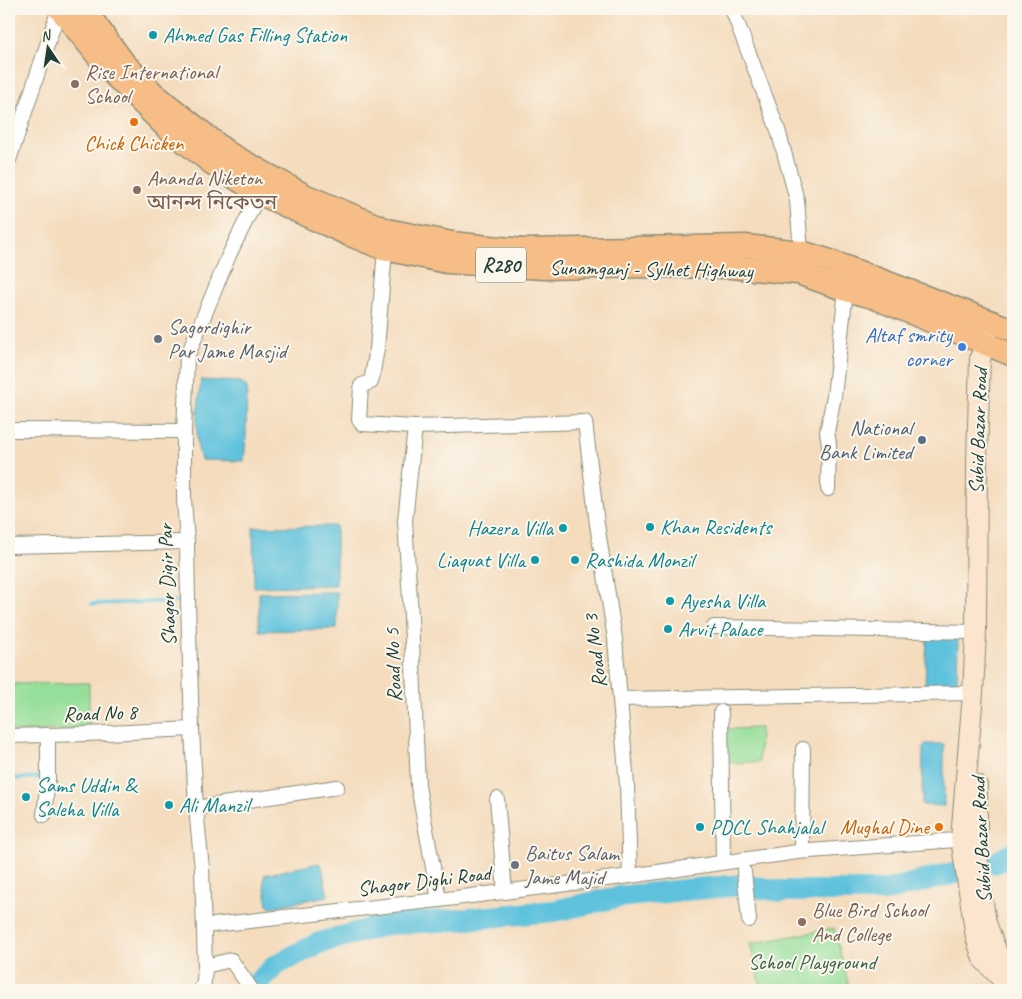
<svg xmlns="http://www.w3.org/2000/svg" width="1022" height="999" font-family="Caveat,'Noto Sans Bengali',sans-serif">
  <rect width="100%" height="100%" fill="#fbf7ec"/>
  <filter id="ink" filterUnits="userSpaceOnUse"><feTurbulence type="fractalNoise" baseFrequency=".02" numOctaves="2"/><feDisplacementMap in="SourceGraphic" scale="10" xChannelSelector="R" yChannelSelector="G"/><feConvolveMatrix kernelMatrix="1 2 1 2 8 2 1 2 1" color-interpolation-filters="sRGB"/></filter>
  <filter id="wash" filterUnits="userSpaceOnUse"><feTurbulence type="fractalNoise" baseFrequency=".0096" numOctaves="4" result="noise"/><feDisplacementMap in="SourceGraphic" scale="20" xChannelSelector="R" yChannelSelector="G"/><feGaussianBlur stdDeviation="1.12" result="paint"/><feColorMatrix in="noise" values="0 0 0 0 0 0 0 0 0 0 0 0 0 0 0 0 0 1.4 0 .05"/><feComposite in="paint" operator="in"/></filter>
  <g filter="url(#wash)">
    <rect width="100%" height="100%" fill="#f4dcbd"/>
    <g fill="#96df9a" stroke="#5a8e67">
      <polygon points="89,683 89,729 9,732 9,684"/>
      <polygon points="760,728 759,762 725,763 725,729"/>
      <polygon points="834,928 850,990 762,990 750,944"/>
    </g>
    <g fill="#5fc2dd" stroke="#3f8088">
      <polygon points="201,380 241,382 247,387 246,437 244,461 201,460 197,444 197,419"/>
      <polygon points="336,526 336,585 254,587 253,527"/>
      <polygon points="337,592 337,629 259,631 259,593"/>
      <polygon points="927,636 958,637 957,687 925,685"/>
      <polygon points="925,744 944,744 944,806 922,805 923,749"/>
      <polygon points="319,863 322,868 328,896 272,907 268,906 264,883 264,875"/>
    </g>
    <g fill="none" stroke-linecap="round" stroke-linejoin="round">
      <g stroke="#5fc2dd" stroke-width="4">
        <polyline points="92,604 185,601"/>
        <polyline points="9,779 44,777"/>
      </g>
      <g stroke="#5fc2dd" stroke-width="22">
        <polyline points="995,863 1013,853"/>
        <polyline points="250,990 276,965 319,943 388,924 457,920 554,911 618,897 684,890 742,885 780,891 884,891 958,872"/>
      </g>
    </g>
  </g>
  <g filter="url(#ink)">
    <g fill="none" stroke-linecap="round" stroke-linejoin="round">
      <g stroke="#8a8c78" stroke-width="16">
        <g id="street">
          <polyline points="732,9 778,130 797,200 801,252 800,259"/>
          <polyline points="9,160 59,9"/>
          <polyline points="385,249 377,349 371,382 362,385 361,386 359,420 362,424 415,427 585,422 597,524 615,639 627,785 630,876"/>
          <polyline points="415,427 405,521 411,616 418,786 439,900"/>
          <polyline points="9,430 184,431"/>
          <polyline points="828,489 829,443 827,432 834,396 846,290"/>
          <polyline points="9,546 187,542"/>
          <polyline points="714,627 976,632"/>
          <polyline points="621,699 973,693"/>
          <polyline points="721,712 723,862"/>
          <polyline points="9,736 86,734 192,729"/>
          <polyline points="497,799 505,892"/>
          <polyline points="196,808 337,787"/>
          <polyline points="44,815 48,780 48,735"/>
          <polyline points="802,851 803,749"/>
          <polyline points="744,872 749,920"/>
          <polyline points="204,926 439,900 630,876 797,852 969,839"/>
          <polyline points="205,966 231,960 252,990"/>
          <polyline points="201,990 204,982 205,966 202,869 196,808 192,729 188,601 187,542 184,499 184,431 187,357 229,255 262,188"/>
        </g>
      </g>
      <g stroke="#8a8c78" stroke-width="22">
        <g id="secondary">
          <polyline points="988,328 985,344 980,359 977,458 976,632 973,693 961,839 976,937 983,959 1001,978 1013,989"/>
          <polyline points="977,785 977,853 981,889 986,923 997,953 1013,970"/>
        </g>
      </g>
      <g stroke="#8a8c78" stroke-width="25">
        <g id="primary">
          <polyline points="60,9 111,72 167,128 213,164 259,193 312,218 350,235 385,249 447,262 544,268 648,266 731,267 798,273 846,290 873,297 1013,355"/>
          <polyline points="84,9 124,63 153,93 228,153 304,195 387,230 452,243 489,247 525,250 745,246 801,252 827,260 1013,330"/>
        </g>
      </g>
      <use href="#street" stroke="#fff" stroke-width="14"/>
      <use href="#secondary" stroke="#fbe5cf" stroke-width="20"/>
      <use href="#primary" stroke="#f6be86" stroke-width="22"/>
    </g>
  </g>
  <g fill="#0f9aa8" stroke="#fbf7ec" stroke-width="2">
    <circle cx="153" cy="35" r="5"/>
    <circle cx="650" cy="527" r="5"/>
    <circle cx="563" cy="528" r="5"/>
    <circle cx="535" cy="560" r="5"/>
    <circle cx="575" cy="560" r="5"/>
    <circle cx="670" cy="601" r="5"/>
    <circle cx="668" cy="629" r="5"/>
    <circle cx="26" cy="797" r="5"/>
    <circle cx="169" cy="805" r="5"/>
    <circle cx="700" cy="827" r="5"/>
  </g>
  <g fill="#8d6e63" stroke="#fbf7ec" stroke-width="2">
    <circle cx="75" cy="84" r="5"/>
    <circle cx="137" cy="190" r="5"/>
    <circle cx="802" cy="922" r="5"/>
  </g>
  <g fill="#e8710a" stroke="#fbf7ec" stroke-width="2">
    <circle cx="134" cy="122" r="5"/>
    <circle cx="939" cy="827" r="5"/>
  </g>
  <g fill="#6b7280" stroke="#fbf7ec" stroke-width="2">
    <circle cx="158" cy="339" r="5"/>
    <circle cx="515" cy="865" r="5"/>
  </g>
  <circle fill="#3f7fe0" stroke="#fbf7ec" stroke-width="2" cx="962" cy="347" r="5"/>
  <circle fill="#5c6f8a" stroke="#fbf7ec" stroke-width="2" cx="922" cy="440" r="5"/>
  <g text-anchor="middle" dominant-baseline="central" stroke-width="4" stroke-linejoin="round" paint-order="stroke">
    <rect fill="#fbf7ec" stroke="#61756b" stroke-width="1" x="476" y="247.5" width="50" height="35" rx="4"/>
    <g font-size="20" font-weight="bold" fill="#1f3d34">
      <text x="501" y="265">R280</text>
    </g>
    <g font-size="21" fill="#0d838f" stroke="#fbf7ec" text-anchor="start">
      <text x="163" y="35">Ahmed Gas Filling Station</text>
      <text x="660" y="527">Khan Residents</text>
      <text x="553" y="528" text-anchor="end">Hazera Villa</text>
      <text x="525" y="560" text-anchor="end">Liaquat Villa</text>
      <text x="585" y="560">Rashida Monzil</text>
      <text x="680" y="601">Ayesha Villa</text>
      <text x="678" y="629">Arvit Palace</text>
      <text x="36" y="785">Sams Uddin &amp;<tspan x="36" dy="24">Saleha Villa</tspan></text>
      <text x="179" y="805">Ali Manzil</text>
      <text x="710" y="827">PDCL Shahjalal</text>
    </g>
    <g font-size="21" fill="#785e54" stroke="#fbf7ec" text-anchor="start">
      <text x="85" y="72">Rise International<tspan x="85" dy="24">School</tspan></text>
      <text x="147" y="178">Ananda Niketon<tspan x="147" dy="24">আনন্দ নিকেতন</tspan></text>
      <text x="812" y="910">Blue Bird School<tspan x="812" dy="24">And College</tspan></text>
    </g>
    <g font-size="21" fill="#c56008" stroke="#fbf7ec">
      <text x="134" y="143">Chick Chicken</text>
      <text x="929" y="827" text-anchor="end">Mughal Dine</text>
    </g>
    <g font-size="21" fill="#1f3d34" stroke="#fbf7ec">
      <text transform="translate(651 269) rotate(1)">Sunamganj - Sylhet Highway</text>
      <text transform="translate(978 431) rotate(-88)">Subid Bazar Road</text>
      <text transform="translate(167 585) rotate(-92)">Shagor Digir Par</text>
      <text transform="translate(595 651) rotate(-97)">Road No 3</text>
      <text transform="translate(393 665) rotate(-92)">Road No 5</text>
      <text transform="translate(100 713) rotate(-2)">Road No 8</text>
      <text transform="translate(981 840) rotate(-93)">Subid Bazar Road</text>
      <text transform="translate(424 881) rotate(-7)">Shagor Dighi Road</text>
    </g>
    <g font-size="21" fill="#5b616d" stroke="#fbf7ec" text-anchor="start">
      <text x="168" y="327">Sagordighir<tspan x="168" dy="24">Par Jame Masjid</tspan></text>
      <text x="525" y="853">Baitus Salam<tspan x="525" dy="24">Jame Majid</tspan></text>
    </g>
    <g font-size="21" fill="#366cbe" stroke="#fbf7ec" text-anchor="end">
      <text x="952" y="335">Altaf smrity<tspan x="952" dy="24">corner</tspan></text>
    </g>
    <g font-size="21" fill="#4e5e75" stroke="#fbf7ec" text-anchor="end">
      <text x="912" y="428">National<tspan x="912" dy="24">Bank Limited</tspan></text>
    </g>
    <g font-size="21" fill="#375d48" stroke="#fbf7ec">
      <text x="812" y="962">School Playground</text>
    </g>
  </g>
  <rect width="1022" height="999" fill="none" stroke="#fbf7ec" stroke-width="30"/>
  <g transform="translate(48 48) rotate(347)" stroke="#fbf7ec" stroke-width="4" paint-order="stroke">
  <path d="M0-4L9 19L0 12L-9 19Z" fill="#1f3d34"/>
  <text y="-8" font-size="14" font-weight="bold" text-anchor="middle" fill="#1f3d34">N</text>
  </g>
</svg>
